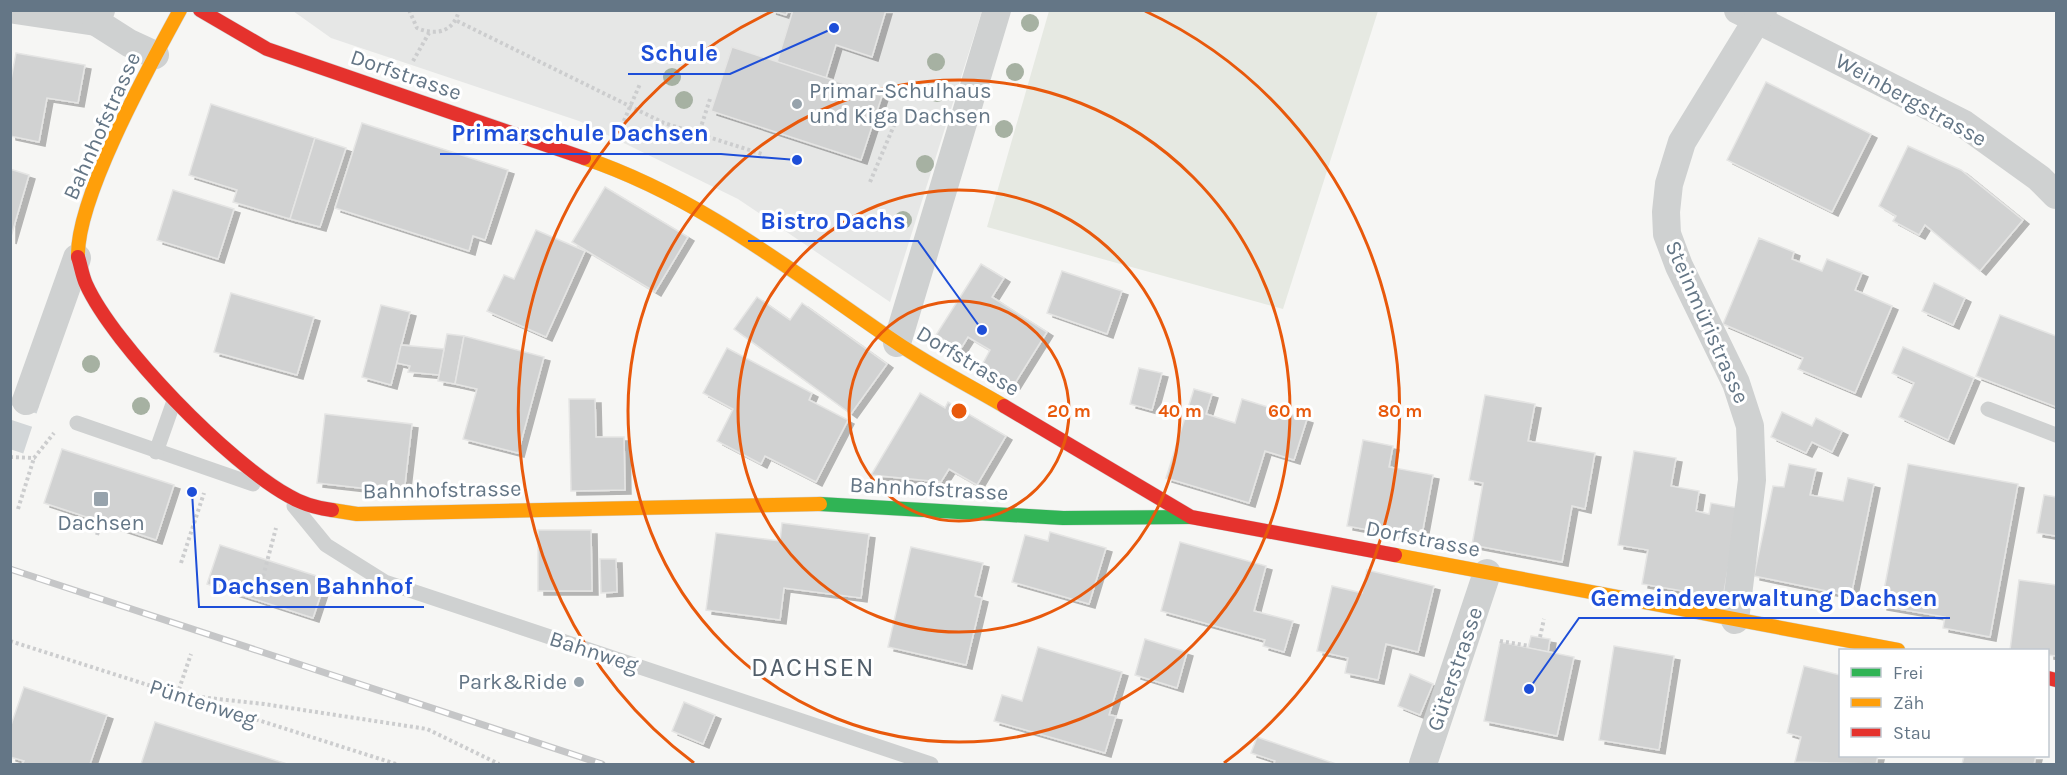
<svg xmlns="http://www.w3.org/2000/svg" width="2067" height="775" font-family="Karla,sans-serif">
  <defs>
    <filter id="shadow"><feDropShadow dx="6" dy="4" stdDeviation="0" flood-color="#0004"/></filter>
  </defs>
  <rect width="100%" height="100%" fill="#f6f6f4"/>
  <polygon fill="#e6e7e6" points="293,11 982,11 890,302 738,199 579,121 331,38"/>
  <polygon fill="#e6e9e2" points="1049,11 1378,11 1283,309 987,227"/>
  <g fill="#d1d2d2" stroke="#e5e5e4" stroke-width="1.5" filter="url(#shadow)">
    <polygon points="770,10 788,10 786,15"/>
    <polygon points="793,10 886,10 872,57 836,45 826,78 777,62"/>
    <polygon points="732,47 882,96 861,160 711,111"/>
    <polygon points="16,53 85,65 78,103 47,98 39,142 10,136 10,85"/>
    <polygon points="1766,82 1871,134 1832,212 1727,160"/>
    <polygon points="211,104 315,138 290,219 233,202 237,190 189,175"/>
    <polygon points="362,123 508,170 485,240 473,236 469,251 335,208"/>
    <polygon points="315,138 346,148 320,227 290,219"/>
    <polygon points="1908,146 1961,170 2023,220 1980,271 1925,225 1919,235 1893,221 1896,216 1879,206"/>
    <polygon points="10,169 29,175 10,240"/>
    <polygon points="605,187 688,237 655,292 572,242"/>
    <polygon points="173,190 234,209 218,259 157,240"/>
    <polygon points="536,230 585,251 546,337 487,311 504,275 514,279"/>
    <polygon points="1759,238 1794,252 1792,259 1822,271 1827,259 1862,273 1855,290 1892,306 1855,393 1798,369 1803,358 1723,324"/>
    <polygon points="981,264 1004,278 992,297 1047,332 1014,385 982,365 990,350 968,337 960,350 936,335"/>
    <polygon points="1062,271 1122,291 1107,334 1047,313"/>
    <polygon points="1934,283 1965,298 1953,325 1922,311"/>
    <polygon points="231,293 314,317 297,375 214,352"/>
    <polygon points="757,297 790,320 802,303 887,364 851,414 734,329"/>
    <polygon points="381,305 410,312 391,385 362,377"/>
    <polygon points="2000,315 2056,336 2056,407 1976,376"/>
    <polygon points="447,334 464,336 455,384 438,381"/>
    <polygon points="464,336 544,357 518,453 463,439 477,389 455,384"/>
    <polygon points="401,345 444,349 439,375 408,372 410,366 397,363"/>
    <polygon points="1903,347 1974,378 1948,440 1899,417 1914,383 1892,373"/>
    <polygon points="727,348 812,393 809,400 848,420 816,482 765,456 761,464 717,441 733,409 703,393"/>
    <polygon points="1139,368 1162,373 1152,410 1130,404"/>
    <polygon points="1194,389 1212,394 1206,414 1235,423 1242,399 1307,419 1294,460 1265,451 1249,503 1166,478"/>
    <polygon points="920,393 945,408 948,402 1006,436 977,485 949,469 941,482 871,475"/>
    <polygon points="1485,395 1535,404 1528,441 1595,453 1585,509 1572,506 1562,562 1472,545 1483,483 1469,480"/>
    <polygon points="569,399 595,399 596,437 624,437 625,490 571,491"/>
    <polygon points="1782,412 1812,426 1816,418 1842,431 1832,452 1812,442 1806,453 1771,437"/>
    <polygon points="325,414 412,424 404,493 317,483"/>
    <polygon points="1363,440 1393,446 1389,467 1433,475 1421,540 1347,526"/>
    <polygon points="62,449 174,485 156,540 44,503"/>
    <polygon points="1634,451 1676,458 1671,486 1699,491 1696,511 1709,514 1711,503 1739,508 1723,598 1642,584 1648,550 1618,545"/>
    <polygon points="1789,464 1816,469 1810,495 1843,501 1848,478 1874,484 1851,596 1754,576 1773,486 1784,487"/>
    <polygon points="1908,464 2018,484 1990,637 1943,628 1945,617 1881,606"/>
    <polygon points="2044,495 2056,497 2056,536 2037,533"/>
    <polygon points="782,523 869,534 861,598 784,588 780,620 706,610 716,533 780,541"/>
    <polygon points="538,530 591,530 592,591 538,591"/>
    <polygon points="1050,532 1106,548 1089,604 1012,582 1025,535 1048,541"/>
    <polygon points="1180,542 1266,566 1254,611 1293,621 1284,652 1263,646 1265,640 1161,611"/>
    <polygon points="220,545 326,579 313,618 207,584"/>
    <polygon points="911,547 983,563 975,596 982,598 966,665 888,647"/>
    <polygon points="600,559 616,559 617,592 601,593"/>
    <polygon points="1367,570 1434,586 1418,652 1386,644 1378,680 1345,673 1348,658 1317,651 1332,586 1362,593"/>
    <polygon points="2019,580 2056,585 2056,656 2048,655 2048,650 2010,650"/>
    <polygon points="1531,636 1550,639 1548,652 1528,648"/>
    <polygon points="1145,639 1187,652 1177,688 1135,675"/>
    <polygon points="1500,642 1574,657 1557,736 1484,721"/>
    <polygon points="1614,646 1674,656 1659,750 1599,740"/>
    <polygon points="1038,647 1122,672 1109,715 1116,716 1105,753 994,721 1002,695 1022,701"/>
    <polygon points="1804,666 1840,675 1840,756 1878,756 1876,764 1795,762 1801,737 1787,733"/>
    <polygon points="1410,674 1433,684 1420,715 1398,706"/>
    <polygon points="24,687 107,715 90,764 22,764 24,761 10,757 10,728"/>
    <polygon points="684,702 715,715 703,744 672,731"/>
    <polygon points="155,722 287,764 141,764"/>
    <polygon points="1257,737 1336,764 1274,764 1275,761 1251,753"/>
    <polygon points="1964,756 2036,756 2034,764 1962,764"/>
  </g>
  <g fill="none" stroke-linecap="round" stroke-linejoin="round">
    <polyline stroke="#d2d6d8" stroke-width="28" stroke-dasharray="28 14" stroke-linecap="butt" points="10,449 26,401"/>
    <g stroke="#d1d3d4" stroke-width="15">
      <polyline id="fast" points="820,504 1063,518 1190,517"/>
    </g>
    <g stroke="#d1d3d4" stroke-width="15">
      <g id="slow">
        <path d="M584 158C700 197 794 273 894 341 929 365 968 385 1004 406"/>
        <path d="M78 257C76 198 150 65 180 10"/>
        <polyline points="332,510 357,514 820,504"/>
        <polyline points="1395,555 1898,650"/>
      </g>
    </g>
    <g stroke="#d1d3d4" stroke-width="15">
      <g id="jam">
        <polyline points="200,10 267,49 584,158"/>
        <path d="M78 257C81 266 82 275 86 284 114 346 229 463 289 496 302 504 317 508 332 510"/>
        <polyline points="1004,406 1191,517 1395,555"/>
        <polyline points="2048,678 2056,680"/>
      </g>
    </g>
    <g stroke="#cccdce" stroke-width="4" stroke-dasharray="3 3" stroke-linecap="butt">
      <path d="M409 10 417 28C436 36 454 32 459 10"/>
      <polyline points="457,21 664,123 762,154"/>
      <polyline points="413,61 429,33"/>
      <polyline points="619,132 640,84"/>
      <polyline points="698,136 710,99"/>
      <polyline points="870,182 895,123"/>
      <polyline points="10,457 34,458 54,433"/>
      <polyline points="18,509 34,458"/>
      <polyline points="97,535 101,522"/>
      <polyline points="181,563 204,493"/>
      <polyline points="260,588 276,528"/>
      <polyline points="1540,637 1544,619"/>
      <polyline points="10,641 396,764"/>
      <polyline points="1500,641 1529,646"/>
      <polyline points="177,695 191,654"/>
      <polyline points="190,696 264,704 427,729 499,764"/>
    </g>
    <g stroke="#cfd1d1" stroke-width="15">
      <polyline points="1988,409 2056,435"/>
      <polyline points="77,423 253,484"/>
      <polyline points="156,452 174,401"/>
      <polyline points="294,506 326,545 385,582 931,764"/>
    </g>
    <g stroke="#cfd1d1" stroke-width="28">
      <polyline points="15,10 96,22"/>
      <polyline points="101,10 96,22 129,43 155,55"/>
      <polyline points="1738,10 1964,124 2039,178 2056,195"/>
      <polyline points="897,343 997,10"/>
      <polyline points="26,401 77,258"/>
      <polyline points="1735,620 1752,480 1750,426 1736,383 1679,266 1667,234 1666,212 1669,184 1682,142 1763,10"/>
      <polyline points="1423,764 1487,573"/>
    </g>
    <use href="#fast" stroke="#30b455" stroke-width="14"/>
    <use href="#slow" stroke="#ff9f0a" stroke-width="14"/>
    <use href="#jam" stroke="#e5322d" stroke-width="14"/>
    <g stroke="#c5c6c7" stroke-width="7">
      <polyline id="rail" points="10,569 602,764"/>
    </g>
    <use href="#rail" stroke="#fff" stroke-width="4.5" stroke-dasharray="14" stroke-linecap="butt"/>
  </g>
  <g fill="#a6b1a2">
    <circle cx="1030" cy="23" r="9"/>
    <circle cx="936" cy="62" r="9"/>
    <circle cx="1015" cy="72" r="9"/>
    <circle cx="672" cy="77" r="9"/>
    <circle cx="937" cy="93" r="9"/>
    <circle cx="684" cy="100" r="9"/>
    <circle cx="1004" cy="129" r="9"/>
    <circle cx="925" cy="164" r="9"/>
    <circle cx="903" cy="220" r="9"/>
    <circle cx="91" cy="364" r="9"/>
    <circle cx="141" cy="406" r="9"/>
  </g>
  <g fill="none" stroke="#e8590c" stroke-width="3">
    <circle cx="959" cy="411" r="110"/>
    <circle cx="959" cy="411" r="221"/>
    <circle cx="959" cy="411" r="331"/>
    <path d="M694 763A441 441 0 0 1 773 11M1145 11A441 441 0 0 1 1224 763"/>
  </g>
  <g fill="#97a3ac" stroke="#fff" stroke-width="2">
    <circle cx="797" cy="104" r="6"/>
    <rect x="93" y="491" width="16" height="16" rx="3"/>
    <circle cx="579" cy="682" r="6"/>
  </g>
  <g text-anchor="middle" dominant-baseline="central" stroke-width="6" stroke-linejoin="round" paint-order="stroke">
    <g font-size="22" fill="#647686" stroke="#fff">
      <text transform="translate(406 75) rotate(19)">Dorfstrasse</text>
      <text transform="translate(1911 100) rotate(29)">Weinbergstrasse</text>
      <text transform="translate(102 126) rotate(-66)">Bahnhofstrasse</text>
      <text transform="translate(1707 322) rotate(66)">Steinmüristrasse</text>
      <text transform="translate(968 361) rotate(31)">Dorfstrasse</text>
      <text transform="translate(929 489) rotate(3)">Bahnhofstrasse</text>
      <text transform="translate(442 490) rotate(-1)">Bahnhofstrasse</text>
      <text transform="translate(1423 539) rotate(11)">Dorfstrasse</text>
      <text transform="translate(594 652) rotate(18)">Bahnweg</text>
      <text transform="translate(1455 669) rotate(-71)">Güterstrasse</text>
      <text transform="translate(203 703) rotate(18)">Püntenweg</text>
    </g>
    <g font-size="22" fill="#647686" stroke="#fff" text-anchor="start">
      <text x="809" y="91">Primar-Schulhaus<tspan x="809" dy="25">und Kiga Dachsen</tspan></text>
      <text x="101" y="523" text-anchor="middle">Dachsen</text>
      <text x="567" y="682" text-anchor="end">Park&amp;Ride</text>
    </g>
    <g font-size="26" letter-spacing="1.5" fill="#525f6b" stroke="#fff">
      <text x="813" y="667">DACHSEN</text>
    </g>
  </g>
  <circle cx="959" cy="411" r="9" fill="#e8590c" stroke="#fff" stroke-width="3"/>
  <g font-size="18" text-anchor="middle" font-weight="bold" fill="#e8590c" stroke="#fff" stroke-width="6" stroke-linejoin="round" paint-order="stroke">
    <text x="1069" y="417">20 m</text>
    <text x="1180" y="417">40 m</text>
    <text x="1290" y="417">60 m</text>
    <text x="1400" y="417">80 m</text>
  </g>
  <path fill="none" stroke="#1d4ed8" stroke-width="2" d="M834 28L730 74H628M797 160L721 154H440M982 330L918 241H748M192 492L199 607H424M1529 689L1579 618H1950"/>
  <g fill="#1d4ed8" stroke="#fff" stroke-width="2">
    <circle cx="834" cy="28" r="6"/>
    <circle cx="797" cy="160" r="6"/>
    <circle cx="982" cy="330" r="6"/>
    <circle cx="192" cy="492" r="6"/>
    <circle cx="1529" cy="689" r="6"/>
  </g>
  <g font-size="24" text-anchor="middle" font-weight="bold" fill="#1d4ed8" stroke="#fff" stroke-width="6" stroke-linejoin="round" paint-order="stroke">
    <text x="679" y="61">Schule</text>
    <text x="580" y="141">Primarschule Dachsen</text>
    <text x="833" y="229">Bistro Dachs</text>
    <text x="312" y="594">Dachsen Bahnhof</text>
    <text x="1764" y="606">Gemeindeverwaltung Dachsen</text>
  </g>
  <rect width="2067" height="775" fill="none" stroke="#647686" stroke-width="24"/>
  <rect x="1839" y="649" width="210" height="108" fill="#ffffff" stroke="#c1c8cf" stroke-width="1.5"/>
  <rect x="1851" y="668" width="30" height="9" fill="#30b455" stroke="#c1c8cf" stroke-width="1.5"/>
  <text x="1893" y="679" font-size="18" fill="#647686">Frei</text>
  <rect x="1851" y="698" width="30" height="9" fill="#ff9f0a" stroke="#c1c8cf" stroke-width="1.5"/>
  <text x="1893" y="709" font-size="18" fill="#647686">Zäh</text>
  <rect x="1851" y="728" width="30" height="9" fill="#e5322d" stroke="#c1c8cf" stroke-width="1.5"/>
  <text x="1893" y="739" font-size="18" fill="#647686">Stau</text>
</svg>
